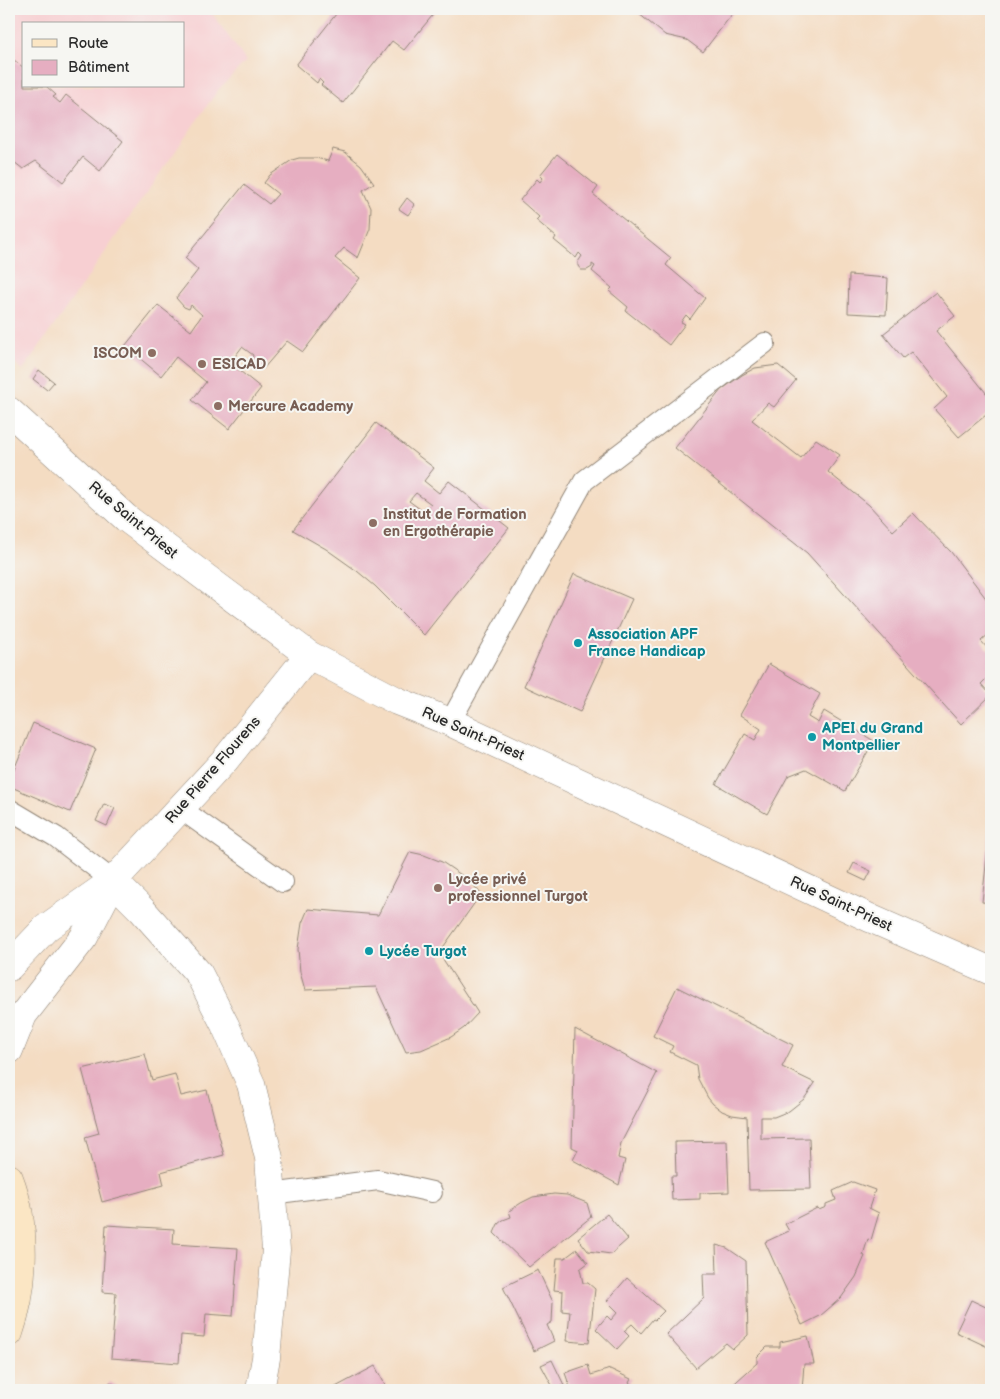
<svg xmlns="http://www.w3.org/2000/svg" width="1000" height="1399" font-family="'Balsamiq Sans',sans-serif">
  <rect width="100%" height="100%" fill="#f6f6f2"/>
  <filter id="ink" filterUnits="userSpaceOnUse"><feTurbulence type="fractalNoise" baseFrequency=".02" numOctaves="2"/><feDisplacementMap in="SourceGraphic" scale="10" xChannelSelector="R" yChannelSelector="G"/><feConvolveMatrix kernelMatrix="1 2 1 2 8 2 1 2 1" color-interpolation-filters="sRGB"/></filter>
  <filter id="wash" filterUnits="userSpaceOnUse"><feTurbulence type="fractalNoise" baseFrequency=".0096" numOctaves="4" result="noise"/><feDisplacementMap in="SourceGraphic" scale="20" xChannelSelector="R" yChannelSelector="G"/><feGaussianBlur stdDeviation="1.12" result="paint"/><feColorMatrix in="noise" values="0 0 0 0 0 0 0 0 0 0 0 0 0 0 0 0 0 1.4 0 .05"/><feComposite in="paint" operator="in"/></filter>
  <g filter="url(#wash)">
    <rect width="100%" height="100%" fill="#f4dcc2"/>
    <path fill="#f7cfd2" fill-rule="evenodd" d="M9 9H209L246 61 218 90 23 370 9 358ZM24 24H184V86H24Z"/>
    <g id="blocks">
      <g fill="#e6aec1" fill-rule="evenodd">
        <polygon points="340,9 436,9 437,10 404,50 392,41 343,103 321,85 323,83 319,79 317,83 296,65"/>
        <polygon points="633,9 736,9 703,52 687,40 665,35"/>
        <polygon points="9,56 24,68 24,86 46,86 56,95 53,97 60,103 66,95 123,141 100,171 83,157 63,182 36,161 23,169 9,158"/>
        <polygon points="333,149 345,152 361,165 374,183 363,190 371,208 370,229 358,258 344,248 335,258 360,278 303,352 287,341 263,369 258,367 252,360 253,355 242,347 230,363 261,388 229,429 192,400 206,382 176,357 161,376 125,346 158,305 191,331 202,315 191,305 189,309 184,307 176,298 198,270 185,258 244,185 269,204 278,194 264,183 270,175 292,160 299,158 316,158 328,161"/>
        <polygon points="557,154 598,187 593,194 671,258 666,265 705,298 690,319 686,315 681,322 685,324 669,345 626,311 628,307 609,291 612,288 592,271 595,266 592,264 592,267 587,270 581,270 578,266 578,262 582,256 579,253 576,258 554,240 556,237 536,220 539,217 520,200 537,179 540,182 543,178 540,175"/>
        <polygon points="407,198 415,205 408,215 399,209"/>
        <polygon points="849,275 888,278 886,315 848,313"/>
        <polygon points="936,292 955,316 936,331 991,399 991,411 959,437 934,409 947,397 911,352 903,358 883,334"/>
        <polygon points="778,365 796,380 774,407 768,403 752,420 801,458 816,439 840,455 828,472 869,505 893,531 913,513 951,552 991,605 991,632 981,641 991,652 991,674 981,684 991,695 961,724 807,553 675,448 721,390 742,375 755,368"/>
        <polygon points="39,370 54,382 47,390 33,379"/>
        <path d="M376 423 434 468 424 481 439 493 449 481 509 528 424 635 375 586 357 571 326 549 293 530ZM416 493 431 504 424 512 409 501Z"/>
        <polygon points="574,574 632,599 580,712 524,686"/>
        <polygon points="769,664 820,694 808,717 818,723 824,711 874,741 845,791 806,769 788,776 767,814 716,784 745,734 755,740 761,729 740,715"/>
        <polygon points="33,723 96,749 70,812 9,786 9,782"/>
        <polygon points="104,804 115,808 107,826 96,821"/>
        <polygon points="990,828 991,828 991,903 982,902"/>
        <polygon points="410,852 424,855 442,862 470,881 481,894 439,953 478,1013 464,1028 451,1037 421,1050 406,1052 376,987 305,990 300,972 298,949 302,923 308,909 378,915"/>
        <polygon points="854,863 871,871 866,881 849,873"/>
        <polygon points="677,987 793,1045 782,1067 815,1083 804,1099 789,1111 774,1117 761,1117 761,1139 809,1138 811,1189 749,1190 747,1117 732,1115 722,1111 713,1104 708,1098 698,1079 696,1065 670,1052 673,1046 653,1036"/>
        <polygon points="575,1029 657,1073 621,1143 618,1158 625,1160 619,1185 573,1160 578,1150 572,1147"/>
        <polygon points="145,1054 152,1080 175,1074 181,1096 207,1090 224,1155 161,1172 164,1185 102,1202 85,1137 99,1133 82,1069"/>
        <polygon points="727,1141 729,1192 700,1193 700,1199 672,1200 671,1176 676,1176 675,1142"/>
        <polygon points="853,1182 875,1190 869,1208 879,1213 871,1240 868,1239 863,1255 865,1256 856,1277 841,1298 820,1316 802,1325 765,1242 789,1231 785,1224 817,1208 819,1210 826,1207 826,1204 836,1200 833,1191"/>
        <polygon points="554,1194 567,1195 587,1203 591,1217 529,1267 494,1233 498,1224 503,1220 511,1217 509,1211 521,1203 533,1197"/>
        <polygon points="607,1214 628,1239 611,1254 588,1251 578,1238"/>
        <polygon points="106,1225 174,1229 173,1244 238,1248 233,1316 206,1314 204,1337 181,1335 179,1363 111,1358 116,1293 102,1292"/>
        <polygon points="716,1245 727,1248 746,1261 748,1335 733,1349 726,1343 696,1368 666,1334 704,1298 703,1274 717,1274"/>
        <polygon points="577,1249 588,1263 580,1269 583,1283 588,1283 595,1289 589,1343 567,1341 570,1312 562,1311 563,1291 554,1290 557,1258 565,1258"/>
        <polygon points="538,1270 553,1302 552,1322 547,1325 554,1341 534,1351 503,1287"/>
        <polygon points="627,1278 664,1311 655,1320 653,1319 641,1333 632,1324 624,1331 629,1336 617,1349 596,1329 607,1316 611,1320 618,1312 607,1301"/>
        <polygon points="971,1300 988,1308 991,1302 991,1354 988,1352 990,1348 956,1332"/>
        <polygon points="808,1336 814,1364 804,1364 802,1390 727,1390 757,1363 757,1357 767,1347 780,1347 780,1342"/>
        <polygon points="552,1360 564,1385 554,1389 541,1365"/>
        <polygon points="588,1365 591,1375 610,1369 631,1379 629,1383 643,1390 571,1390 565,1373"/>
        <polygon points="375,1366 388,1390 330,1390"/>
        <polygon points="110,1382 123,1390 105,1390"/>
      </g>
    </g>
  </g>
  <g filter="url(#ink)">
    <use href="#blocks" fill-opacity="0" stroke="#908476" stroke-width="1"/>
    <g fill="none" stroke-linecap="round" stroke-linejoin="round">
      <g stroke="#908476" stroke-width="22">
        <g id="service">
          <polyline points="450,722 584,481 765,343"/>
          <polyline points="9,809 56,837 113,881"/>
          <polyline points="181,809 283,882"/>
          <polyline points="271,1194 378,1180 432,1192"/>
        </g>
      </g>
      <g stroke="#908476" stroke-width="29">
        <g id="minor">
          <polyline points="9,411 126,518 309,655 397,701 450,722 872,919 991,971"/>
          <polyline points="113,881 142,910 199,974 225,1025 251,1084 269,1158 276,1250 266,1358 260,1390"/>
          <polyline points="9,967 46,928 113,881 225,760 309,655"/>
          <polyline points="9,1050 23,1015 84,937 111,885"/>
        </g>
      </g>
      <g stroke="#908476" stroke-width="29">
        <path id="secondary" d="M9 1178C27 1224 25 1288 9 1333"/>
      </g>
      <use href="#service" stroke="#fff" stroke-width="20"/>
      <use href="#minor" stroke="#fff" stroke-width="28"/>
      <use href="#secondary" stroke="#fbe6c4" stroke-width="28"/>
    </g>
  </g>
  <g fill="#8d6e63" stroke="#f6f6f2" stroke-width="2">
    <circle cx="152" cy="353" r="5"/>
    <circle cx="202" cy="364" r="5"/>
    <circle cx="218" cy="406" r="5"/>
    <circle cx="373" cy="523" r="5"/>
    <circle cx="438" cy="888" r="5"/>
  </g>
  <g fill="#0f9aa8" stroke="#f6f6f2" stroke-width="2">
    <circle cx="578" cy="643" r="5"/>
    <circle cx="812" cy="737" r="5"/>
    <circle cx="369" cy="951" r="5"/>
  </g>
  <g text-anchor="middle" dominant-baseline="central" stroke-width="4" stroke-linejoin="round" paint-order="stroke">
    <g font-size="15" font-weight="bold" fill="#785e54" stroke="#f6f6f2" text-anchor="start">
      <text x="142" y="353" text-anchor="end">ISCOM</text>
      <text x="212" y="364">ESICAD</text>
      <text x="228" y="406">Mercure Academy</text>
      <text x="383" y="514">Institut de Formation<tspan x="383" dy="17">en Ergothérapie</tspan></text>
      <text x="448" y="879">Lycée privé<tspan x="448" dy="17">professionnel Turgot</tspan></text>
    </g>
    <g font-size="15" fill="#2b2b2b" stroke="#f6f6f2">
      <text transform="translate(133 520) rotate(40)">Rue Saint-Priest</text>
      <text transform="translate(473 734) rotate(24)">Rue Saint-Priest</text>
      <text transform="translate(213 770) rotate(-49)">Rue Pierre Flourens</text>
      <text transform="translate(841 904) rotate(25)">Rue Saint-Priest</text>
    </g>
    <g font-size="15" font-weight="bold" fill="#0d838f" stroke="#f6f6f2" text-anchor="start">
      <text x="588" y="634">Association APF<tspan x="588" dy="17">France Handicap</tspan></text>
      <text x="822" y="728">APEI du Grand<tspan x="822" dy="17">Montpellier</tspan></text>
      <text x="379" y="951">Lycée Turgot</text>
    </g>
  </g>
  <rect width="1000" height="1399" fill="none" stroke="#f6f6f2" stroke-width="30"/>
  <rect x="22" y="22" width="162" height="65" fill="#f6f6f2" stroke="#a5a5a2"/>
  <rect x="32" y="39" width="25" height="8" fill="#fbe6c4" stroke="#a5a5a2"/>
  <text x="68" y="48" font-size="15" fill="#2b2b2b">Route</text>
  <rect x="32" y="60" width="25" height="15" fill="#e6aec1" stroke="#a5a5a2"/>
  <text x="68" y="72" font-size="15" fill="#2b2b2b">Bâtiment</text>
</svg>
